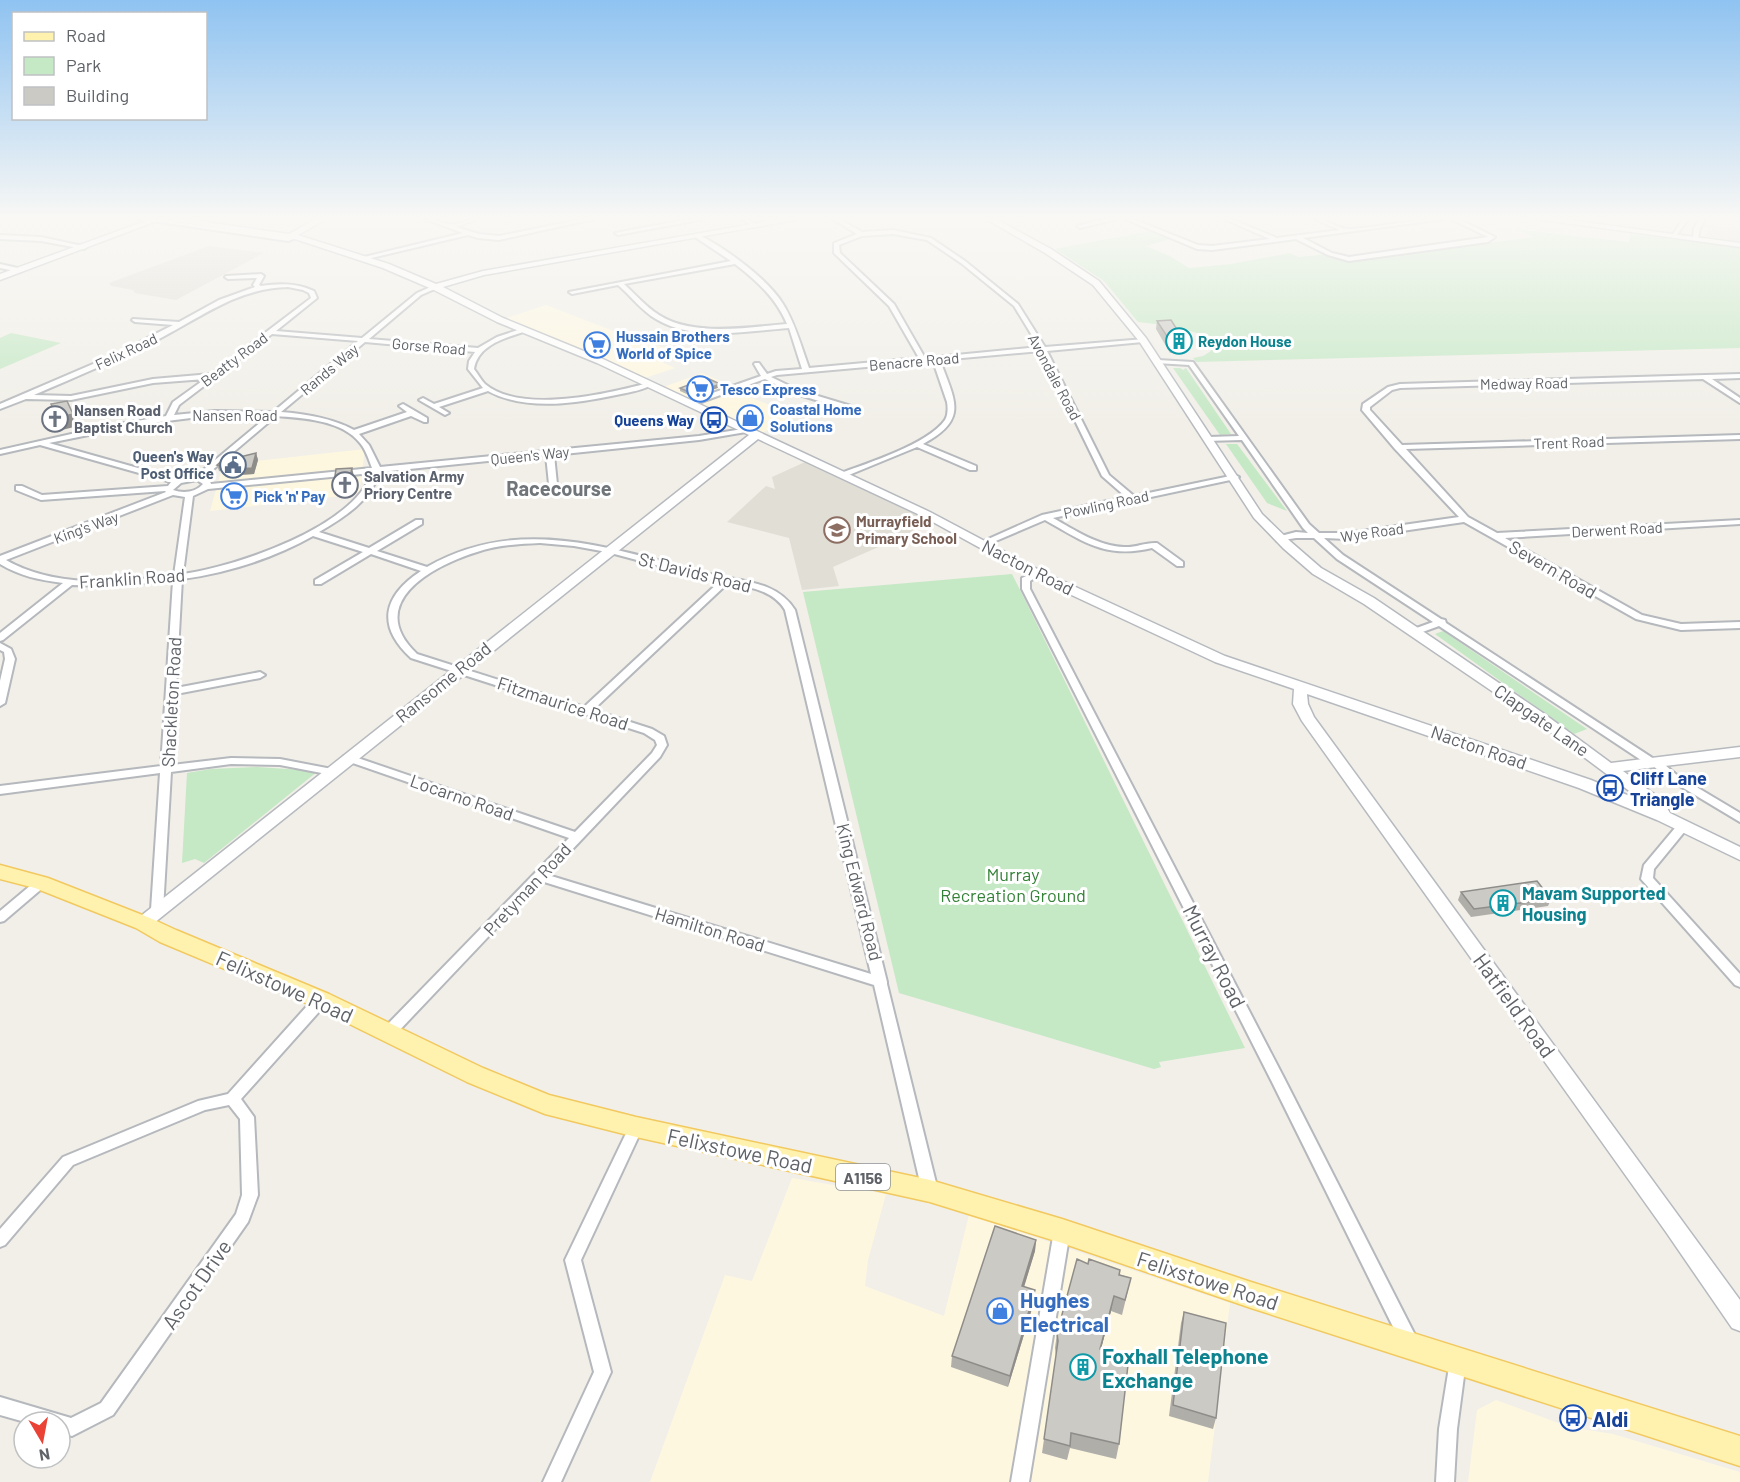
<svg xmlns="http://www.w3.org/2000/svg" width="1740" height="1482" font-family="Barlow,sans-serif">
  <rect width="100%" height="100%" fill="#f1efe8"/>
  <g fill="#fef7e0">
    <polygon points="546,305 634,339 666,348 649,356 675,368 639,380 500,320"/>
    <polygon points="702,373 728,384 734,391 798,416 757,435 658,389"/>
    <polygon points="365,449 359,494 210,511 221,472 230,464"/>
    <polygon points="792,1178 886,1194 868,1260 865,1286 944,1316 969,1215 1230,1303 1208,1482 650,1482 725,1275 752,1281"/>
    <polygon points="1496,1400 1569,1427 1613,1434 1740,1472 1740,1482 1468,1482 1477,1410"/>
  </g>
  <polygon fill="#e0deda" points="1703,225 1740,229 1740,242 1705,236 1708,231 1713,229"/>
  <g fill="#e1ded6">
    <polygon points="209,246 264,253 176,300 135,293 133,290 111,286 109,283"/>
    <polygon points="805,462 922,516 933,523 833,567 839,586 802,590 789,538 727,522 766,486 775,489 772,477"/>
  </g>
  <g fill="#c5e8c5">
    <polygon points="1515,229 1629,242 1630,234 1740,247 1740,348 1196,362 1193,358 1203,356 1211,351 1200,334 1173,326 1138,322 1104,281 1055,249 1149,231 1171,239 1146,246 1170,256 1189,268 1231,264 1290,253 1299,257 1326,254 1339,259 1361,260 1534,237"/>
    <polygon points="11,333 61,343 0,369 0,338"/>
    <polygon points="1173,368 1180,368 1183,370 1186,368 1231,434 1220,435"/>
    <polygon points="1226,444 1237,444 1287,511 1267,503"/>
    <polygon points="1012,574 1027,604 1245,1048 1159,1062 1161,1067 1154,1069 899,993 803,592"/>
    <polygon points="1443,631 1587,729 1574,734 1435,634"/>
    <polygon points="257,767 318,771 204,863 195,859 182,863 187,773 211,769"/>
  </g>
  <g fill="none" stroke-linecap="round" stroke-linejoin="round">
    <g stroke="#b5b8bc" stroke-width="4">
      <g id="street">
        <polygon points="139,219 155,219 288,237 296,235 299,237 288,241"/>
        <path d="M425 219C434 219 440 223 449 224 457 226 468 219 477 219L456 227 479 234 499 236 583 219H594L499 240 478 238 468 235 363 260 360 258 463 233Z"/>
        <polygon points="690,219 704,219 618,235 615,233"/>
        <polygon points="742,219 748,219 759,226 754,227"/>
        <path d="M833 219H839L862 232 893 230 931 238 965 261 1018 304 1045 347 1145 339V341L1143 342 1047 351 1109 475 1134 496 1235 475 1239 477 1235 479 1053 518C1075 530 1098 546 1124 547 1135 548 1146 542 1157 543L1183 562V566H1177L1152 548C1106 559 1084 542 1045 520L984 546 981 547 977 544 1042 515 1126 497 1102 476 1041 351 940 360C954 400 970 419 923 444L976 466V470H970L917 447 844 477 840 475 841 473C868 463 928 444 945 420 948 415 948 408 947 402L933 361 777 375 771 377 798 390 851 406 852 408 848 410 793 393 765 379 690 406 686 404 687 402 761 376 754 364 755 363H759L767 374 776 371 802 369 789 328C747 331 694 342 656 319 642 311 631 296 618 285L572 294 569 292 731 261 695 237 697 234C724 247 767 278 783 304 795 323 801 346 809 368L919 358 889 306 834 253V243L857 234ZM893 234 927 240 961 263 1014 306 1039 347 925 358 894 304 840 253 839 245 862 236ZM735 264C757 281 776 298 787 324 748 327 693 337 659 315 646 307 635 294 624 284Z"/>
        <polygon points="1105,219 1117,219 1080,228 1077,226"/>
        <path d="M1125 219H1133L1198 245 1212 246 1270 239 1224 219H1231L1277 238 1340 230 1315 219C1327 219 1339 230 1350 229 1382 227 1413 219 1444 219L1303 238 1332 253 1349 257 1488 237 1451 219H1458L1495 237 1488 242 1349 261 1328 255 1296 239 1212 250 1197 249Z"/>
        <polygon points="1683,219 1688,219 1676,236 1672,236"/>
        <polygon points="1700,219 1705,219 1700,228 1698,238 1693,239 1694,228"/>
        <polygon points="0,235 41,237 87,247 84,249 41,241 0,239"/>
        <polygon points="0,264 22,269 23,270 20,272 0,268"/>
        <path d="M261 274 264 276 259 285 261 286C280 283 297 283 314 291L317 298 276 331 362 338 417 293 435 285 438 287 437 288 421 295 369 339 478 348 497 337 524 328 526 329V331C506 338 478 344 474 369 478 374 481 380 485 384 521 414 607 394 648 383L651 385C643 390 631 392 621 394 579 403 527 412 488 391L439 407 449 413 445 415 419 400 423 398 434 404 483 388 468 369 469 361 475 352 365 342 281 412C306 414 332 418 354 430L407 412 399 406 403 404 427 418V422H424L411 416 359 434 369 445 380 467 699 436 749 428V432H746L699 440 554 455 557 484 553 486 549 484 546 455 380 472C370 501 345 517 319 532L369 548 416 520H422V524L377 551 427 567C521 513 614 550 710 574 741 582 776 580 795 610L887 982V984L938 1191 935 1196 930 1198 925 1196 922 1191 874 985 541 881 394 1036 389 1037 384 1036 382 1032 384 1028 569 838 344 760 343 758 344 756H352L575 832 652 753 657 745 655 740 644 733 411 658C376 626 383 596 421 571L371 554 321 584H315V580L363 552 313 536C274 558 227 573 182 579L176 688 260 672 265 675 260 678 176 694 172 765 231 758 280 759 332 769 337 772 332 775 280 765 231 764 171 772 163 910 161 913H153L151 910 160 773 0 794V786L161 766 173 581 110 586 72 585 3 640 0 641V633L63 583C39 580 20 576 0 564V556L166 492 165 491 41 500 16 490V486H22L42 495 168 486 171 482 40 445 0 454V450L107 426 166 416 173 402 205 379 153 383 71 400 26 399 0 409V404L114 355 173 325 135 322 132 320 133 319 179 322 219 300 255 287 253 285 257 278 228 279 225 277 226 276ZM288 287 303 290 309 293 311 298 211 374 153 379 71 396 34 395C75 377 117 360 157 340 200 318 237 288 288 287ZM272 334 358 341 273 412 215 411 174 415 179 405ZM215 415 268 416 196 476 177 479 49 443 143 424ZM276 416C303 418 342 420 360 443 366 450 369 460 372 468L211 484 210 481 203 478ZM372 473C352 528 237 566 183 574L193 496 208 489ZM197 480 203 484C196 492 184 494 173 490L181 483ZM173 495 185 497 174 575C119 583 55 588 6 560ZM540 543 574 546 607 552 719 582 584 707 417 654C364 604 431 566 477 552 497 545 519 544 540 543ZM728 583C749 587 773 590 785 610L871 974 548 875 660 757 667 745 664 736 652 729 593 710Z"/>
        <polygon points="1158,360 1193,362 1309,524 1319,533 1347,533 1459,517 1395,449 1362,410 1363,404 1388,387 1400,384 1740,374 1740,378 1712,379 1740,398 1740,403 1703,379 1400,388 1392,390 1370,407 1370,410 1402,445 1740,435 1740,439 1406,449 1468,517 1497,533 1740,520 1740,524 1505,538 1642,615 1681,624 1740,622 1740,628 1681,630 1636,619 1464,522 1347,539 1324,538 1343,555 1441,619 1445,620 1446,623 1654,759 1659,760 1678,776 1740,813 1740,822 1670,780 1652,765 1647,764 1439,626 1417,634 1411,634 1409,632 1411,630 1433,622 1337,559 1314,538 1296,538 1277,541 1277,537 1296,532 1308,533 1303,528 1242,440 1206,441 1205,439 1209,437 1239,436 1189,365 1156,363 1156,361"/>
        <polygon points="1037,571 1041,574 1030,581 1030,589 1284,1078 1415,1335 1417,1341 1415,1347 1409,1349 1403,1347 1272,1082 1022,589 1022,578"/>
        <polygon points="0,643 11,649 15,659 5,703 0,706 0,681 5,659 4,652 0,650"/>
        <polygon points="1684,821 1690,825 1654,869 1653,878 1740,974 1740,987 1735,985 1641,879 1644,865 1680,822"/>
        <polygon points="41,879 45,880 47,883 45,886 4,921 0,922 0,911 37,880"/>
        <polygon points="321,995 326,996 328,1000 326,1004 241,1099 254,1117 258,1195 248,1222 113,1415 72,1436 60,1433 60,1422 25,1422 0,1415 0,1397 71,1418 101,1403 236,1214 242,1195 240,1119 229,1105 205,1110 73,1165 5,1245 0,1247 0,1229 63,1157 198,1101 228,1094 316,996"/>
        <polygon points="636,1121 641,1123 643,1127 581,1260 611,1372 561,1482 543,1482 594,1372 565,1260 631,1123"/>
        <polygon points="1062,1224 1067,1226 1070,1231 1029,1482 1011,1482 1054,1231 1057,1226"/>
        <polygon points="1458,1353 1464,1355 1466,1361 1457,1429 1454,1482 1436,1482 1439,1429 1450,1361 1452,1355"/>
      </g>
    </g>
    <g stroke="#b6babf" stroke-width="3">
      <g id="secondary">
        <polygon points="151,219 185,219 289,234 316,219 326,219 298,235 389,264 436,284 483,271 781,219 800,219 484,275 443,287 503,318 603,359 930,512 1041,571 1225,656 1591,780 1644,802 1533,719 1364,604 1313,574 1283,548 1254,518 1139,341 1093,285 1045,253 986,219 996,219 1051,249 1099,281 1146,338 1262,514 1291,542 1321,568 1374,598 1543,713 1611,763 1740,747 1740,757 1623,771 1662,800 1670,813 1740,847 1740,860 1657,820 1579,788 1307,694 1308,704 1314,717 1740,1300 1740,1331 1732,1328 1666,1232 1302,721 1293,704 1294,689 1215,662 1033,577 922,516 758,439 149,927 143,929 137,927 134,923 137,919 749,435 597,363 497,322 432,289 383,268 295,239 162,219 0,280 0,274"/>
        <polygon points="1537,219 1561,219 1740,243 1740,247"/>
      </g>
    </g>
    <g stroke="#f2c960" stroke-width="3">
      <polygon id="primary" points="0,865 48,878 150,918 176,930 329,994 483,1068 549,1095 636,1117 930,1180 1062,1219 1251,1282 1740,1436 1740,1466 1251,1308 1062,1243 930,1202 636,1137 545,1114 467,1082 313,1006 160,942 136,928 35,888 0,879"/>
    </g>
    <use href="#street" fill="#fff" fill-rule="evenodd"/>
    <use href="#secondary" fill="#fff" fill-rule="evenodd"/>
    <use href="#primary" fill="#fff2af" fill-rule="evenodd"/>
  </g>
  <g fill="#afaea9">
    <polygon points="1157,321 1186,344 1185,352 1170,353 1156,329"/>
    <polygon points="720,384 720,387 693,397 680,391 680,388"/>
    <polygon points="256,453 258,460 254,474 238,475 219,471 217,465"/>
    <polygon points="1461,892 1551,899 1548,906 1471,917 1458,900"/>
    <polygon points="1036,1240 1035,1251 1024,1286 1034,1302 1008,1387 951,1367 952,1356"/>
    <polygon points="1088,1264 1131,1278 1122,1315 1111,1311 1101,1349 1119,1444 1116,1459 1070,1448 1067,1460 1042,1453 1056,1356 1055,1348 1057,1333"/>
    <polygon points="1184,1312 1216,1418 1213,1429 1169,1416 1181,1323"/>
  </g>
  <g fill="#8f8d8a">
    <polygon points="720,384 720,387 693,397 693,394"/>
    <polygon points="73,414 78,426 62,430 57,418"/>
    <polygon points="256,453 258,460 254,474 238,475 236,469"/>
    <polygon points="352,468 355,480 353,494 337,496 334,483"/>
    <polygon points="1036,1240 1035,1251 1021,1297 1022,1286"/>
    <polygon points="1035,1290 1034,1302 1008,1387 1010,1376"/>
    <polygon points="1114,1296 1111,1311 1097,1364 1100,1349"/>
  </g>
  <g fill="#cccac5" stroke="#8f8d8a" stroke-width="1.5">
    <polygon points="1171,320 1186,344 1172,344 1157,321"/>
    <polygon points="707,378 720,384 693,394 680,388"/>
    <polygon points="67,401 73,414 57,418 51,404"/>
    <polygon points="256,453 252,468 236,469 217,465 226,457 240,457"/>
    <polygon points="352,468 349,481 334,483 336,469"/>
    <polygon points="1537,881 1551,899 1474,909 1461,892"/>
    <polygon points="995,1226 1036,1240 1022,1286 1035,1290 1010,1376 952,1356"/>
    <polygon points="1077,1259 1088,1264 1089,1259 1120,1270 1119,1275 1131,1278 1125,1300 1114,1296 1100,1349 1129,1356 1119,1444 1071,1433 1070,1446 1044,1439 1058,1341 1057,1333"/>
    <polygon points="1184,1312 1226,1323 1216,1418 1173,1405"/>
  </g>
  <linearGradient id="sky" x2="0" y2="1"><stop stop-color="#8fc3f1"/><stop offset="0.51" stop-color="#f9f8f5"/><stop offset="1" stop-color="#f9f8f5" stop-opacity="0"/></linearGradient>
  <rect width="1740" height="427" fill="url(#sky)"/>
  <defs>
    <g id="building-ring" transform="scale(1.35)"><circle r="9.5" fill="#fff" stroke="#0f9aa8" stroke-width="1.5"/><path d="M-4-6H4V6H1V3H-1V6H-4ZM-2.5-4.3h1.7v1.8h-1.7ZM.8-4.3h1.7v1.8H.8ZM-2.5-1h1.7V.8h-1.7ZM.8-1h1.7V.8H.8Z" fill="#0f9aa8"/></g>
    <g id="supermarket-ring" transform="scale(1.35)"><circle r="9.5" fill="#fff" stroke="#3f7fe0" stroke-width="1.5"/><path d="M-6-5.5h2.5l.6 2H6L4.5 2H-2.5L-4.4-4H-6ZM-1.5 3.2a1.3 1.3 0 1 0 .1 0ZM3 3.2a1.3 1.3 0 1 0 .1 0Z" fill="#3f7fe0"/></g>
    <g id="shop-ring" transform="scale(1.35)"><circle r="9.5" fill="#fff" stroke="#3f7fe0" stroke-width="1.5"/><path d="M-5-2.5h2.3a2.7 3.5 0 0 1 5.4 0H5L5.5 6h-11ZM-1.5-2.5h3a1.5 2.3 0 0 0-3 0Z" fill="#3f7fe0"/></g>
    <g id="church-ring" transform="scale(1.35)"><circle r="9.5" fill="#fff" stroke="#6b7280" stroke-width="1.5"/><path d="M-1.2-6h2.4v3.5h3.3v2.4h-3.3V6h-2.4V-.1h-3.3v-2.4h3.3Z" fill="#6b7280"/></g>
    <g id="bus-ring" transform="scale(1.35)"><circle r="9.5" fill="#fff" stroke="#1a4fb4" stroke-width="1.5"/><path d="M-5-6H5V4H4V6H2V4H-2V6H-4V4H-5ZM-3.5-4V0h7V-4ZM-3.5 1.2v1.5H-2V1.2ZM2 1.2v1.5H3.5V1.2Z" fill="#1a4fb4"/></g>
    <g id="civic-ring" transform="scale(1.35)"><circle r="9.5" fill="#fff" stroke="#5c6f8a" stroke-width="1.5"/><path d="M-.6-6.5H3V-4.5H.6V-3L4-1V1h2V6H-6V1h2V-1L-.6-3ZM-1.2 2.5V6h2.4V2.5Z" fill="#5c6f8a"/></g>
    <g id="school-ring" transform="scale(1.35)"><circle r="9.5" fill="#fff" stroke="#8d6e63" stroke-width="1.5"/><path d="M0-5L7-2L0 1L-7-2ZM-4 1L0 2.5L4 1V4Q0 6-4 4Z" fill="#8d6e63"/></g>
  </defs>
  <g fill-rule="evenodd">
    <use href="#building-ring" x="1179" y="341"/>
    <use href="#supermarket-ring" x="597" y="345"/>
    <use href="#supermarket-ring" x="700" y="389"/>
    <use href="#shop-ring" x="750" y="418"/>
    <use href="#church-ring" x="55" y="419"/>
    <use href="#bus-ring" x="714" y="420"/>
    <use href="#civic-ring" x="233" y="465"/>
    <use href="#church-ring" x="345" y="485"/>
    <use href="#supermarket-ring" x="234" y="496"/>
    <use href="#school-ring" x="837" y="530"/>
    <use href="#bus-ring" x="1610" y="788"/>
    <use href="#building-ring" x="1503" y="903"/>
    <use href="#shop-ring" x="1000" y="1311"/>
    <use href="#building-ring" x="1083" y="1367"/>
    <use href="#bus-ring" x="1573" y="1418"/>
  </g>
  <g text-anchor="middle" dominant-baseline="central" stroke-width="6" stroke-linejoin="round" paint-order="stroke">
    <g font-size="15" font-weight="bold" fill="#366cbe" stroke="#fff" text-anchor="start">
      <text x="616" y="336">Hussain Brothers<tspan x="616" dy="17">World of Spice</tspan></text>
      <text x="720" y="389">Tesco Express</text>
      <text x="770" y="409">Coastal Home<tspan x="770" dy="17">Solutions</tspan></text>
      <text x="254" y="496">Pick 'n' Pay</text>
    </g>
    <g font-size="15" font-weight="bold" fill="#0d838f" stroke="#fff" text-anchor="start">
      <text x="1198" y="341">Reydon House</text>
    </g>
    <g font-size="15" fill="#5f6368" stroke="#fff">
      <text transform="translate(429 346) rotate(5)">Gorse Road</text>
      <text transform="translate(126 351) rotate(-25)">Felix Road</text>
      <text transform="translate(234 359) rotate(-37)">Beatty Road</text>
      <text transform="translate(914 361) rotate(-5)">Benacre Road</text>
      <text transform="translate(329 369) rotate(-40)">Rands Way</text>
      <text transform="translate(1055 377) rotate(62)">Avondale Road</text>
      <text transform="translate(1524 383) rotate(-1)">Medway Road</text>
      <text x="235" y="415">Nansen Road</text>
      <text transform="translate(1569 442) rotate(-2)">Trent Road</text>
      <text transform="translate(530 455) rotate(-6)">Queen's Way</text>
      <text transform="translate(1106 504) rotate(-12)">Powling Road</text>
      <text transform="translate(86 527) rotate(-20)">King's Way</text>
      <text transform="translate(1617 529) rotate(-3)">Derwent Road</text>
      <text transform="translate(1372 532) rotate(-8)">Wye Road</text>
    </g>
    <g font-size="15" font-weight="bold" fill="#5b616d" stroke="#fff" text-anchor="start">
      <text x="74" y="410">Nansen Road<tspan x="74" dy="17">Baptist Church</tspan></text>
      <text x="364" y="476">Salvation Army<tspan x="364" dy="17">Priory Centre</tspan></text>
    </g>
    <g font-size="15" font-weight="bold" fill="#164399" stroke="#fff" text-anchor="end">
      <text x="694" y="420">Queens Way</text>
    </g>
    <g font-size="15" font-weight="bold" fill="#4e5e75" stroke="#fff" text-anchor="end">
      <text x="214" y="456">Queen's Way<tspan x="214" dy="17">Post Office</tspan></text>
    </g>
    <g font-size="15" font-weight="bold" fill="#785e54" stroke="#fff" text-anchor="start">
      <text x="856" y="521">Murrayfield<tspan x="856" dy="17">Primary School</tspan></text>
    </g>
    <rect fill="#fff" stroke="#8f9295" stroke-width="1.5" x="836" y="1164" width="54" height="26" rx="4.5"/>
    <g font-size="16" font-weight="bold" fill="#5f6368">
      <text x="863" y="1177">A1156</text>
    </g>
    <g font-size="18" fill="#5f6368" stroke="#fff">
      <text transform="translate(1028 567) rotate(27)">Nacton Road</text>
      <text transform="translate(1553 569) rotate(30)">Severn Road</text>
      <text transform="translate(695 572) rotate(14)">St Davids Road</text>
      <text transform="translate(132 578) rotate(-4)">Franklin Road</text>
      <text transform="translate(443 682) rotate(-39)">Ransome Road</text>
      <text transform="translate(171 702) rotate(-87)">Shackleton Road</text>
      <text transform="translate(563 703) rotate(18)">Fitzmaurice Road</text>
      <text transform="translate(1542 720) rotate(35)">Clapgate Lane</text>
      <text transform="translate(1479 747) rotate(19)">Nacton Road</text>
      <text transform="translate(462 797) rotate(19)">Locarno Road</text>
      <text transform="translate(527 889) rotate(-47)">Pretyman Road</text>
      <text transform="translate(860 892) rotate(76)">King Edward Road</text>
      <text transform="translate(710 929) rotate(17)">Hamilton Road</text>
    </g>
    <g font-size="18" font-weight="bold" fill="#164399" stroke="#fff" text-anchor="start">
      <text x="1630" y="778">Cliff Lane<tspan x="1630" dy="21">Triangle</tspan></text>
    </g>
    <g font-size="18" fill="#348238" stroke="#fff">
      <text x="1013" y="874">Murray<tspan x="1013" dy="21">Recreation Ground</tspan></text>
    </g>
    <g font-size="18" font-weight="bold" fill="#0d838f" stroke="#fff" text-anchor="start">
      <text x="1522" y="893">Mavam Supported<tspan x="1522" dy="21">Housing</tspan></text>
    </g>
    <g font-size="20" font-weight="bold" fill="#70757a" stroke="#fff">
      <text x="559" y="488">Racecourse</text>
    </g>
    <g font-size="21" fill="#5f6368" stroke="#fff">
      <text transform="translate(1215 956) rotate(63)">Murray Road</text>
      <text transform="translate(285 986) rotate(24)">Felixstowe Road</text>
      <text transform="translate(1515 1005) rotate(54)">Hatfield Road</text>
      <text transform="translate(740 1150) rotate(12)">Felixstowe Road</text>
      <text transform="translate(1208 1280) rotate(18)">Felixstowe Road</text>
      <text transform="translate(196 1284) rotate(-55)">Ascot Drive</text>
    </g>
    <g font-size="21" font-weight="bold" fill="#366cbe" stroke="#fff" text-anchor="start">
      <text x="1020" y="1299">Hughes<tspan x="1020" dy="24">Electrical</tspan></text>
    </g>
    <g font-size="21" font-weight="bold" fill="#0d838f" stroke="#fff" text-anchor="start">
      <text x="1102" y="1355">Foxhall Telephone<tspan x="1102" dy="24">Exchange</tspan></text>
    </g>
    <g font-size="21" font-weight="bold" fill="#164399" stroke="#fff" text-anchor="start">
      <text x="1592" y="1418">Aldi</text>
    </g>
  </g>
  <rect x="12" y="12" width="195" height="108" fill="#ffffff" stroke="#bfc1c3" stroke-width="1.5"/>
  <rect x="24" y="32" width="30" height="9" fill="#fff2af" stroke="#bfc1c3" stroke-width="1.5"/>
  <text x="66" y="42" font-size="18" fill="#5f6368">Road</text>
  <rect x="24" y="57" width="30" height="18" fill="#c5e8c5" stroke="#bfc1c3" stroke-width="1.5"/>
  <text x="66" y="72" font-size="18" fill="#5f6368">Park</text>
  <rect x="24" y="87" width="30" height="18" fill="#cccac5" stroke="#bfc1c3" stroke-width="1.5"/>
  <text x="66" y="102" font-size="18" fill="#5f6368">Building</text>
  <g transform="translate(42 1440) rotate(170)"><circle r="28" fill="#ffffff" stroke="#bfc1c3" stroke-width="1.5"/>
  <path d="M0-4.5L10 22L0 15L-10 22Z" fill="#ea4335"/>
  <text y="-9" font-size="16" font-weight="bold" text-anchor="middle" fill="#5f6368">N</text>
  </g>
</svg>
